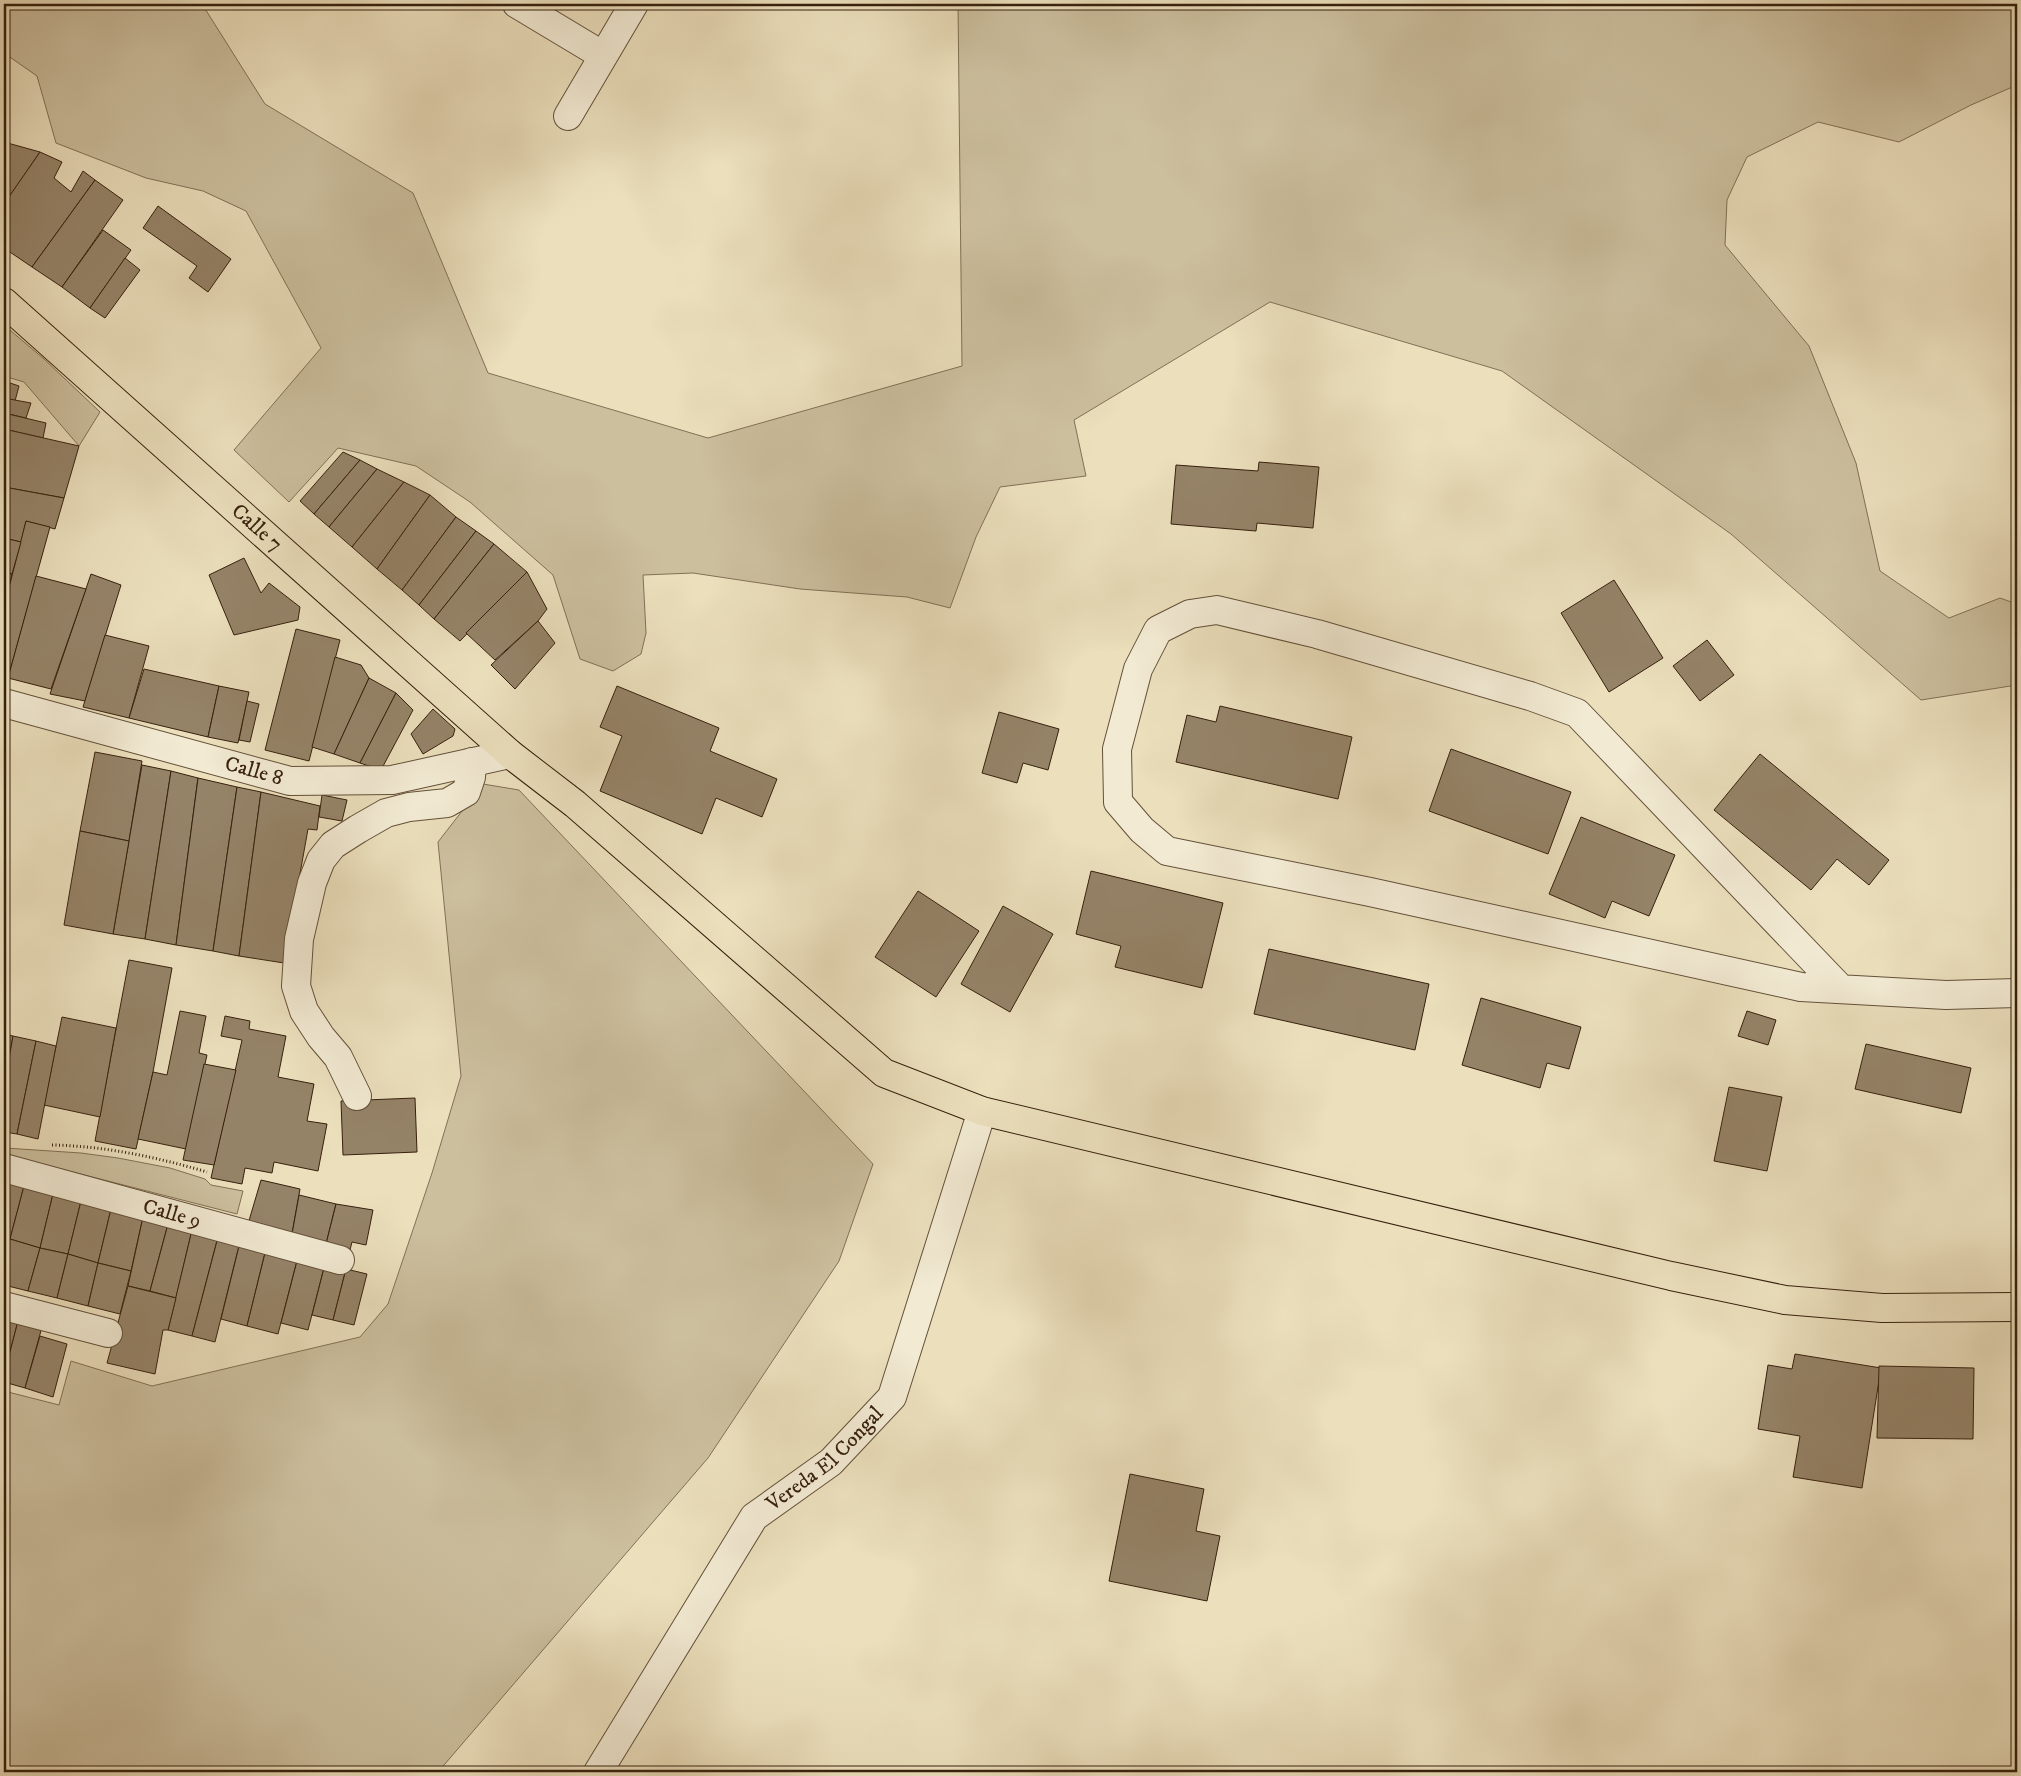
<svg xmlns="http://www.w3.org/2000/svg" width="2021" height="1776" font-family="'IM FELL DW Pica',serif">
  <rect width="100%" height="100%" fill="#ebdfbc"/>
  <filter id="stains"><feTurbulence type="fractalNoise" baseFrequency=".004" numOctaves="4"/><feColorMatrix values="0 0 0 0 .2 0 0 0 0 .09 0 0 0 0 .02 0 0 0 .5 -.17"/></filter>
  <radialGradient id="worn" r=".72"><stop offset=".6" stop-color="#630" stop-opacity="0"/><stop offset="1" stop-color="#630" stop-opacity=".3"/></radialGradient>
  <g fill="#ccbf9e" stroke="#827056">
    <polygon points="4,4 202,4 265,104 413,193 488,373 708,438 962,366 958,4 2017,4 2017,85 1971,105 1899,142 1818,122 1747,157 1727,200 1725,245 1809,346 1856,463 1880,571 1949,618 2000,598 2017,604 2017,685 1921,700 1731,534 1502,371 1270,302 1074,420 1086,476 1000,487 976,537 950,608 907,597 800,589 693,573 643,575 646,633 641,654 613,671 580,659 553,575 470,502 416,466 338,448 289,502 234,450 321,348 246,211 203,191 146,178 56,143 37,76 4,53"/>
    <polygon points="4,325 44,359 100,412 79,446 24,382 4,376"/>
    <polygon points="483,784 519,790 873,1164 839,1261 708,1458 438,1772 4,1772 4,1391 59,1405 71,1361 152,1386 360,1337 388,1304 432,1173 461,1076 438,842"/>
    <polygon points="5,1148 81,1153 118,1158 170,1168 205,1179 211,1185 243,1191 237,1214 6,1155"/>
  </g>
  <g fill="#958368" stroke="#37200d">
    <polygon points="4,142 40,152 4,204"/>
    <polygon points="40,152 62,162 54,178 71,192 83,171 95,180 32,267 4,248 4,204"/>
    <polygon points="95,180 123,200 62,287 32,267"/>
    <polygon points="158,206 231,259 208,292 189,278 197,266 143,228"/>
    <polygon points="103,230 131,250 90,308 62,287"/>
    <polygon points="125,258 140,270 105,318 90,308"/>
    <polygon points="4,381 19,386 15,401 4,398"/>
    <polygon points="4,398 31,403 26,418 4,413"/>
    <polygon points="4,413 46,423 43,438 4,429"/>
    <polygon points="4,429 79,446 64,498 4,487"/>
    <polygon points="343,452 360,460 314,514 300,501"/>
    <polygon points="360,460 377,469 329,527 314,514"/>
    <polygon points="1259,462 1319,467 1313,528 1257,523 1256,531 1171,524 1176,465 1258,471"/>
    <polygon points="377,469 404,482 352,547 329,527"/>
    <polygon points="404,482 430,495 377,569 352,547"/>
    <polygon points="4,487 64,498 55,529 26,521 21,542 4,538"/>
    <polygon points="430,495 456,517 402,590 377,569"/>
    <polygon points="456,517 476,531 419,605 402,590"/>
    <polygon points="26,521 50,527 8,678 4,676 4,607"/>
    <polygon points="476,531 494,544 434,619 419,605"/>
    <polygon points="4,538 21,542 12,574 4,572"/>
    <polygon points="494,544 527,572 460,641 434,619"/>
    <polygon points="244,558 261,593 269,583 300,607 298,620 234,635 209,575"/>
    <polygon points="4,572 12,574 4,607"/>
    <polygon points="527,572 547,609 538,621 495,660 466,633"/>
    <polygon points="91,574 121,585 85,701 50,694"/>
    <polygon points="36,576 86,589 51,689 8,678"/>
    <polygon points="1614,580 1663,658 1609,692 1561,613"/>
    <polygon points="538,621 555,643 515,689 491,665"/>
    <polygon points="296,629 340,640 309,761 265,750"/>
    <polygon points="105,635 149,646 129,718 83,707"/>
    <polygon points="1707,640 1734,675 1700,701 1673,666"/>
    <polygon points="335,657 361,665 369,678 334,754 312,747"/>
    <polygon points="144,669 219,686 208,737 129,718"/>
    <polygon points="369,678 396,693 360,763 334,754"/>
    <polygon points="219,686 249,692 238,743 208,737"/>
    <polygon points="617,686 719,728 710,751 777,779 762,817 716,798 702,834 600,791 622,736 600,727"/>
    <polygon points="396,693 413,710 381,770 360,763"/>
    <polygon points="247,701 259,704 250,742 239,740"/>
    <polygon points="1220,706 1352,737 1338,799 1176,762 1187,715 1216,722"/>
    <polygon points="433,709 455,729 453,736 423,754 411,734"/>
    <polygon points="999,712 1059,729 1048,770 1023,763 1017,783 982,773"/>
    <polygon points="1451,749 1571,792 1548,854 1429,811"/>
    <polygon points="95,752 142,761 129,841 80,831"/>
    <polygon points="1760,754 1889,860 1869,885 1837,859 1811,890 1714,810"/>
    <polygon points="142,765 171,771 145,939 113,934"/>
    <polygon points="171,771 198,778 176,945 145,939"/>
    <polygon points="198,778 237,787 213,951 176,945"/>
    <polygon points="237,787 261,792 239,956 213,951"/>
    <polygon points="261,792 320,806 317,830 308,829 284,963 239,956"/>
    <polygon points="322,795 347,800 342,821 319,817"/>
    <polygon points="1581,817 1675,855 1649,916 1612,901 1605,918 1549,894"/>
    <polygon points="80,831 129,841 113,934 64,925"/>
    <polygon points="1091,871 1223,903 1202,988 1115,967 1121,946 1076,934"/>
    <polygon points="918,891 979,931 936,997 875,957"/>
    <polygon points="1003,906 1053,934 1010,1012 961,984"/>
    <polygon points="1269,949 1429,984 1415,1050 1254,1014"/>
    <polygon points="129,960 172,968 153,1072 136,1149 95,1141"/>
    <polygon points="1481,998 1581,1027 1569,1069 1547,1063 1540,1088 1462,1065"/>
    <polygon points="180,1011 206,1016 199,1053 207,1055 186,1149 138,1139 153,1072 167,1075"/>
    <polygon points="1747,1011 1776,1020 1768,1045 1738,1036"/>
    <polygon points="225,1016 250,1021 249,1029 286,1036 278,1077 314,1084 307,1121 327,1124 318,1171 274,1162 272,1173 245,1168 242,1184 211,1178 242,1040 221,1036"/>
    <polygon points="62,1017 116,1028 100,1117 44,1105"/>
    <polygon points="4,1034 13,1036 4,1087"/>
    <polygon points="13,1036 36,1041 17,1134 4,1132 4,1087"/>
    <polygon points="36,1041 56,1046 38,1139 17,1134"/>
    <polygon points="1866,1044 1971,1068 1961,1113 1855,1089"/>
    <polygon points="204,1064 236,1070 214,1165 183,1160"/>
    <polygon points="1729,1087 1782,1097 1767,1171 1714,1161"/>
    <polygon points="415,1098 417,1152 343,1155 341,1101"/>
    <polygon points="261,1180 300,1189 292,1234 248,1224"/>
    <polygon points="4,1181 24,1186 10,1239 4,1238"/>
    <polygon points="24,1186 53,1194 40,1248 10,1239"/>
    <polygon points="53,1194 81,1201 68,1254 40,1248"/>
    <polygon points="299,1195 336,1204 326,1244 292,1234"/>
    <polygon points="81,1201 111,1209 98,1263 68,1254"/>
    <polygon points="336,1204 373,1210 366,1245 352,1242 350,1250 326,1244"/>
    <polygon points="111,1209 143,1217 131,1271 98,1263"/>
    <polygon points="143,1217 168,1224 150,1291 128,1286"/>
    <polygon points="168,1224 192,1230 176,1298 150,1291"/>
    <polygon points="192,1230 218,1237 192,1336 168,1330"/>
    <polygon points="218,1237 240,1242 215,1342 192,1336"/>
    <polygon points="4,1238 10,1239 4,1263"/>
    <polygon points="10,1239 40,1248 28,1291 4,1285 4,1263"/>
    <polygon points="240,1242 266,1249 247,1326 221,1319"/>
    <polygon points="40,1248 68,1254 57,1298 28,1291"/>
    <polygon points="266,1249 298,1257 278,1334 247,1326"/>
    <polygon points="68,1254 98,1263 88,1306 57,1298"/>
    <polygon points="298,1257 325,1264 308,1330 281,1323"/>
    <polygon points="98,1263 131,1271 120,1314 88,1306"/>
    <polygon points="325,1264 346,1269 333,1320 312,1315"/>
    <polygon points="346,1269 367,1274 354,1325 333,1320"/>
    <polygon points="128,1286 176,1298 168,1330 163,1330 155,1374 107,1363"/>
    <polygon points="4,1318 18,1321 4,1375"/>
    <polygon points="18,1321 42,1327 25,1388 4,1382 4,1375"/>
    <polygon points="40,1336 67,1344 53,1397 25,1388"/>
    <polygon points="1795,1354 1881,1368 1862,1488 1793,1477 1800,1436 1758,1429 1768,1365 1792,1369"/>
    <polygon points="1879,1366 1974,1368 1973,1439 1877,1438"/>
    <polygon points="1130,1474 1204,1489 1196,1531 1220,1536 1207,1601 1109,1581"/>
  </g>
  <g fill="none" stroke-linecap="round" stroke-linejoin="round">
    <g stroke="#645039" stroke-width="30">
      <g id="minor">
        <polyline points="517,4 602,55"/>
        <polyline points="568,116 634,4"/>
        <path id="s1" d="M4 703 290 781 392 780 510 754"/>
        <polyline points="1841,989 1577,713 1530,696 1317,634 1217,610 1190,614 1158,630 1138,669 1117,749 1118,802 1142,830 1167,851 1370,892 1801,987 1946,995 2017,993"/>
        <polyline points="357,1096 338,1057 321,1037 304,1011 296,986 299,939 312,883 321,860 333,845 358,829 386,813 409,807 447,803 466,792 471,777 472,762"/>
        <path id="s2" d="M4 1168 340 1260"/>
        <polyline points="4,1306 108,1333"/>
        <path id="s3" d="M598 1772 754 1517 831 1462 892 1397 982 1111"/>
      </g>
    </g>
    <g stroke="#37200d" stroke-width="30">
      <g id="major">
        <path id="s4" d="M4 302 510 754 575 804 884 1073 982 1111 1671 1276 1785 1300 1882 1308 2017 1307"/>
      </g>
    </g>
    <path stroke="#37200d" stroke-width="3" stroke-dasharray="1 2.5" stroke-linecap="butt" d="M52 1145C105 1146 156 1157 207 1172"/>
    <use href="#minor" stroke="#f2ead3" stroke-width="28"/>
    <use href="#major" stroke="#ebdfbc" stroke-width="28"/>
  </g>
  <g text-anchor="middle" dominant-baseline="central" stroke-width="4" stroke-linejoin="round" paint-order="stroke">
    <g font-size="21" fill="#37200d" stroke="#f2ead3">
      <text stroke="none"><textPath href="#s4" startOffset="339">Calle 7</textPath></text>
      <text stroke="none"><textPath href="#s1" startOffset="259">Calle 8</textPath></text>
      <text stroke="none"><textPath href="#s2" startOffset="174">Calle 9</textPath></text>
      <text stroke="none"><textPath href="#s3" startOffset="391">Vereda El Congal</textPath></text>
    </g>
  </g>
  <rect width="2021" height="1776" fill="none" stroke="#ebdfbc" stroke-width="20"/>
  <rect x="5" y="5" width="2011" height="1766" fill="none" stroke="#37200d" stroke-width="2.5"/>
  <rect x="10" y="10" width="2001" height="1756" fill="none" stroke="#37200d"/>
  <rect width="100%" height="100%" filter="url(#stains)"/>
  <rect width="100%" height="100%" fill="url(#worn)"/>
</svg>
